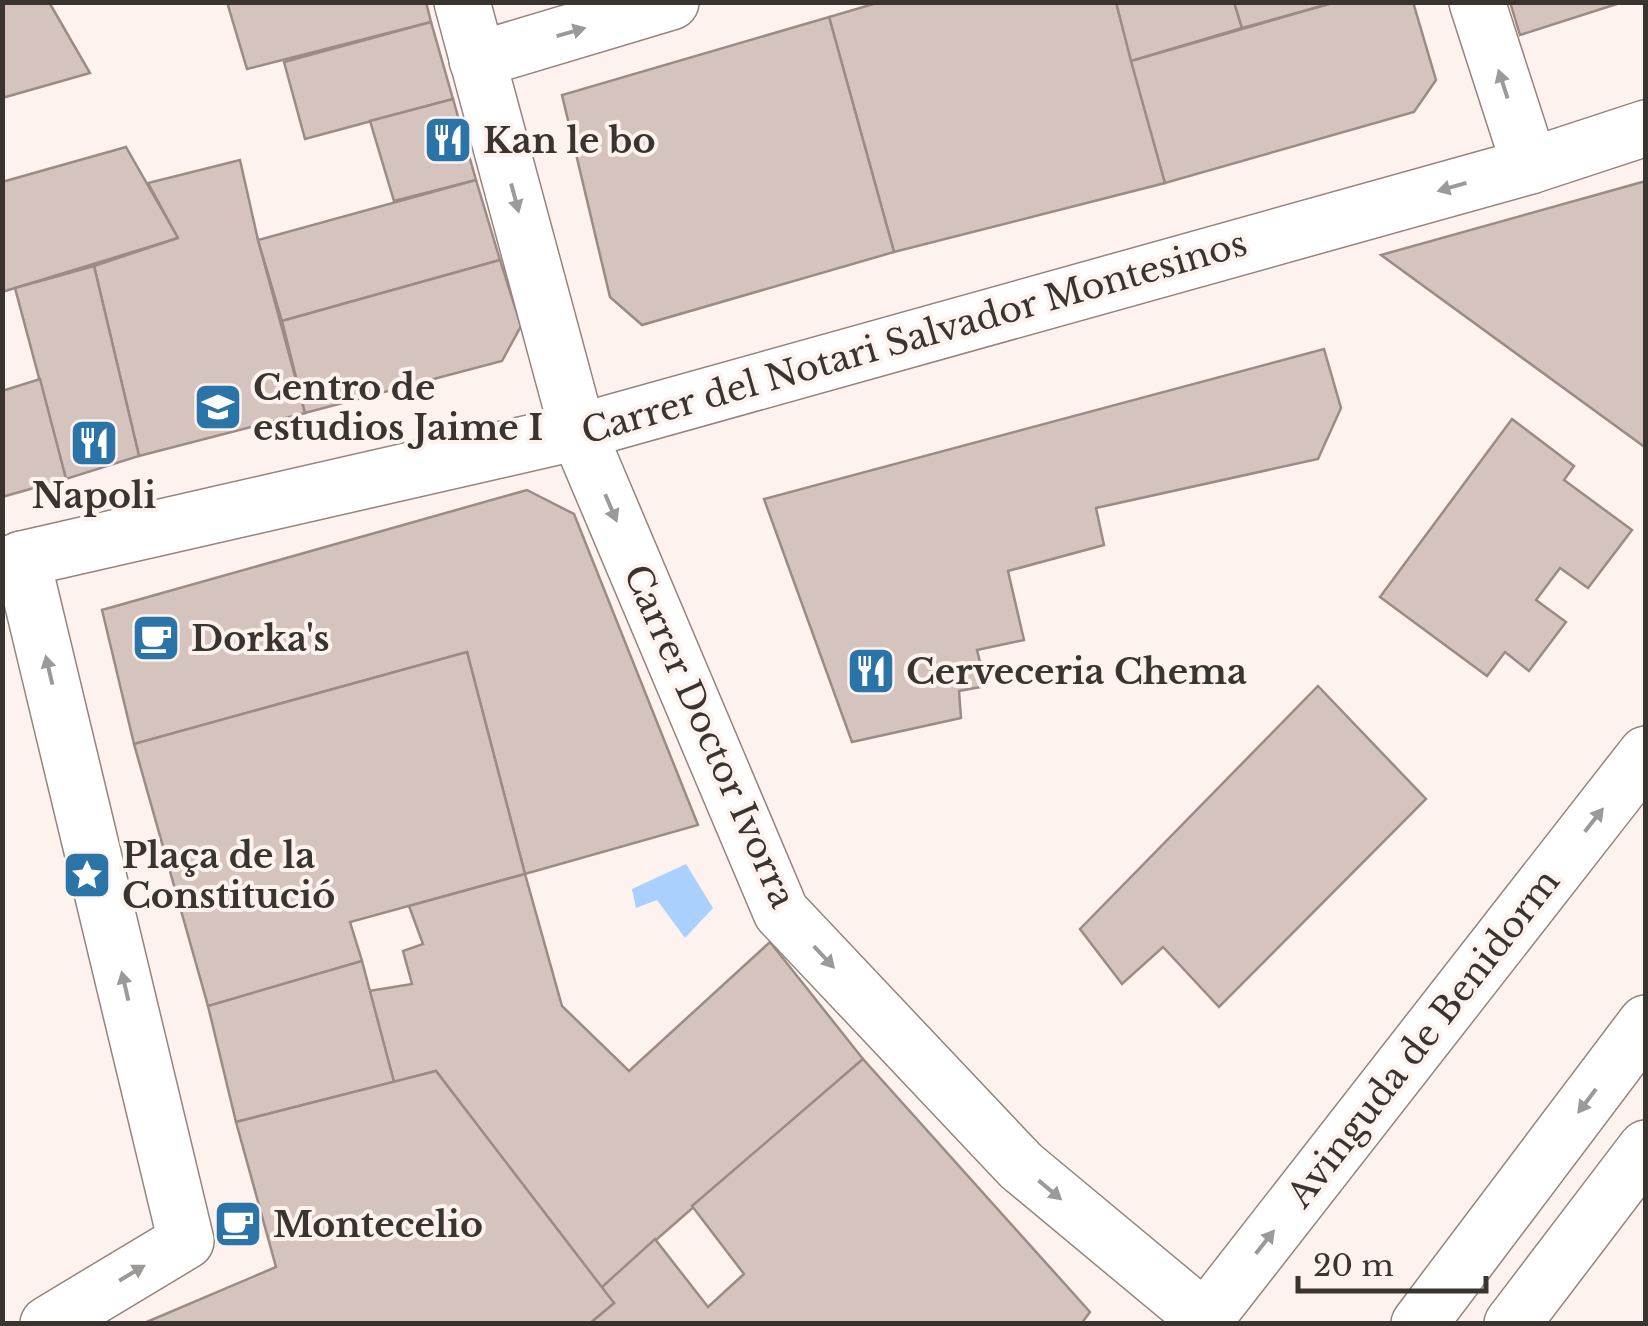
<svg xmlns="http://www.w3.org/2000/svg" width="1648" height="1326" font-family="'Libre Baskerville',serif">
  <rect width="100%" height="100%" fill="#fdf2ee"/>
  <polygon fill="#aad1fd" points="686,864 713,908 685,938 657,900 636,908 632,889"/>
  <g fill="#d5c4bd" stroke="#9c8b85" stroke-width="2.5">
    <polygon points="2,2 49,2 90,73 2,98"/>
    <polygon points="227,2 426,2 431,22 247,69"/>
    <polygon points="880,2 1116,2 1165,183 894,252 829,17"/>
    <polygon points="1116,2 1234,2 1242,28 1131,61"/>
    <polygon points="1234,2 1336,2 1242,28"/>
    <polygon points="1336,2 1413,2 1436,80 1414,112 1165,183 1131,61"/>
    <polygon points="1510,2 1623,2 1520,35"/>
    <polygon points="829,17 894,252 642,325 610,297 562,95"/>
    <polygon points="431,22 453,99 305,139 284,62"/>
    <polygon points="453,99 476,180 394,201 370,121"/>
    <polygon points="126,147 178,238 2,292 2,182"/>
    <polygon points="240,160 258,240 305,413 139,456 94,266 178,238 148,183"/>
    <polygon points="476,180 500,260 282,321 258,240"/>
    <polygon points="1646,181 1646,448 1381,255"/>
    <polygon points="500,260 521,326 502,361 305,413 282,321"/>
    <polygon points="94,266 139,456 66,479 15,288"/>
    <polygon points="1324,349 1341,408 1318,459 1096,508 1104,545 1008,571 1024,640 977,650 986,686 959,691 961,718 852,742 764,499"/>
    <polygon points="40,379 66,479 2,497 2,391"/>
    <polygon points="1512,419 1574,466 1564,480 1632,530 1588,588 1560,568 1536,600 1566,622 1529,671 1505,652 1487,676 1380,597"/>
    <polygon points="527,490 574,514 698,825 525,874 467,652 134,744 102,610"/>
    <polygon points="467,652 525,874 350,922 362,961 208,1006 134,744"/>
    <polygon points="1318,686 1426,799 1219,1007 1163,947 1122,984 1080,929"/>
    <polygon points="525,874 562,1006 629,1071 770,942 863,1059 601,1288 436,1071 394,1082 369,991 412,984 403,951 423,944 409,906"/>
    <polygon points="362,961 394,1082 236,1122 208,1006"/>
    <polygon points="863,1059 1090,1312 1081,1324 589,1324 614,1303 601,1288 655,1239 708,1307 744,1274 692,1206"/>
    <polygon points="436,1071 614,1303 589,1324 142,1324 276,1267 236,1122"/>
  </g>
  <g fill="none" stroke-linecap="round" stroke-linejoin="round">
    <g stroke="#94847d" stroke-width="58">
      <g id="minor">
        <polyline points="462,2 578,432 781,912 1021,1166 1205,1319"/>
        <polyline points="1477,2 1530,166"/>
        <polyline points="477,60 671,2"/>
        <polyline points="22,559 186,1241 48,1324"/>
        <polyline points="2,567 22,559 578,432 1530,166 1646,128"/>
        <polyline points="1201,1324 1646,754"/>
      </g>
    </g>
    <g stroke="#94847d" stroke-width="58">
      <g id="major">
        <polyline points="1419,1324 1646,1023"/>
        <polyline points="1512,1324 1646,1148"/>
      </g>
    </g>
    <use href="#minor" stroke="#fff" stroke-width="55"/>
    <use href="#major" stroke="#fff" stroke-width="55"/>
  </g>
  <defs><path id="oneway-solid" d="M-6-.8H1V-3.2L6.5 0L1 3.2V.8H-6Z" transform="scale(2.5)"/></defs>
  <g fill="#9c9a98">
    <use href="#oneway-solid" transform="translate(571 32) rotate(-16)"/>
    <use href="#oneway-solid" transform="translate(1503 84) rotate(-108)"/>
    <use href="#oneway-solid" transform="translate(1452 187) rotate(164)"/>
    <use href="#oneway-solid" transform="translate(515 198) rotate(75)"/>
    <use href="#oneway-solid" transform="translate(611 508) rotate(67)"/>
    <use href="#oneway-solid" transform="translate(49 670) rotate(-103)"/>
    <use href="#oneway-solid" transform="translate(1594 820) rotate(-52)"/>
    <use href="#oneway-solid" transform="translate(824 957) rotate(47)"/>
    <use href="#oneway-solid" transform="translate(125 986) rotate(-103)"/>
    <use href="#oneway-solid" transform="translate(1587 1101) rotate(127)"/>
    <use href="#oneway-solid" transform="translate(1050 1190) rotate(40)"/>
    <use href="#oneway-solid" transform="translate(1265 1242) rotate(-52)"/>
    <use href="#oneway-solid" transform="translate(132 1273) rotate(-31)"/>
  </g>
  <defs>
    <g id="restaurant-square" transform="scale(2.5)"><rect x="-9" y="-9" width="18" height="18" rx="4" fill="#2b74a8" stroke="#fdf2ee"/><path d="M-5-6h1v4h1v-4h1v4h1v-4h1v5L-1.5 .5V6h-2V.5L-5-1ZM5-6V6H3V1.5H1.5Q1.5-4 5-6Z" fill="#fff"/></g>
    <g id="school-square" transform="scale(2.5)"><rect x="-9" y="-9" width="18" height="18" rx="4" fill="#2b74a8" stroke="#fdf2ee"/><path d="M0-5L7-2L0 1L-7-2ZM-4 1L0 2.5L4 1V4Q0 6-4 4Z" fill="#fff"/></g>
    <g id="cafe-square" transform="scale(2.5)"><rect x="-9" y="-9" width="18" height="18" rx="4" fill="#2b74a8" stroke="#fdf2ee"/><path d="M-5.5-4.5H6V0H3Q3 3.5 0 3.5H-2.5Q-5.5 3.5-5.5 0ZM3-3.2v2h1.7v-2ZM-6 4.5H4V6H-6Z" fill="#fff"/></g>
    <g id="sight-square" transform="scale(2.5)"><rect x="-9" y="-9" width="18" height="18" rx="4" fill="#2b74a8" stroke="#fdf2ee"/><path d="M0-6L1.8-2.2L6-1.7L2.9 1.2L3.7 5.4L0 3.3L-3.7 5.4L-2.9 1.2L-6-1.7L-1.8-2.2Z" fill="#fff"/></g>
  </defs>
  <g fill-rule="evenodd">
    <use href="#restaurant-square" x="448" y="140"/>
    <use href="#school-square" x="218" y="407"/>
    <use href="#restaurant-square" x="94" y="443"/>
    <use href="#cafe-square" x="156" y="638"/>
    <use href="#restaurant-square" x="871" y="671"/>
    <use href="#sight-square" x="87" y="875"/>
    <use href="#cafe-square" x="238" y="1224"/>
  </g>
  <g text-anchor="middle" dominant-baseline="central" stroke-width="8" stroke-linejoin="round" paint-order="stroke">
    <g font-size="35" font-weight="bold" fill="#3a3431" stroke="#fdf2ee" text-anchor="start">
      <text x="483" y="140">Kan le bo</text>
      <text x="253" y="387">Centro de<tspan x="253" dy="40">estudios Jaime I</tspan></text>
      <text x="94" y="495" text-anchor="middle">Napoli</text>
      <text x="191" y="638">Dorka's</text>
      <text x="906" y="671">Cerveceria Chema</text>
      <text x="122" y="855">Plaça de la<tspan x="122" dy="40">Constitució</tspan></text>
      <text x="273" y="1224">Montecelio</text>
    </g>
    <g font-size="35" fill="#3a3431" stroke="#fdf2ee">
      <text transform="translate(914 337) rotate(-16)">Carrer del Notari Salvador Montesinos</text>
      <text transform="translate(710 736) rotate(66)">Carrer Doctor Ivorra</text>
      <text transform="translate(1423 1038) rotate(-52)">Avinguda de Benidorm</text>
    </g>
  </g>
  <rect width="1648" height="1326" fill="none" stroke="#3a3431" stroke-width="10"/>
  <path d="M1298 1276v15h188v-15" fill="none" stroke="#3a3431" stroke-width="5"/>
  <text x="1313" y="1276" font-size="30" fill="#3a3431" stroke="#fdf2ee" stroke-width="8" paint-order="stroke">20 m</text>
</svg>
